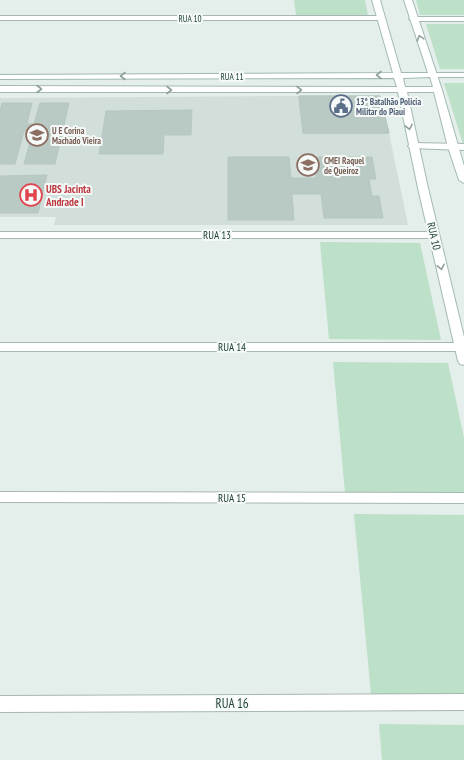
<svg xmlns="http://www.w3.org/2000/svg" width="464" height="760" font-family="'PT Sans Narrow',sans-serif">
  <rect width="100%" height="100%" fill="#e4eeea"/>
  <polygon fill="#d2ded9" points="299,96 303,133 389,133 408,225 54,225 56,217 0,217 0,98"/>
  <g fill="#bce0c8">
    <polygon points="294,0 365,0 368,15 296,15"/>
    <polygon points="416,0 464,0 464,15 420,15"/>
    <polygon points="426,24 464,24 464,69 440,69"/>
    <polygon points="444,83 464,83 464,144 463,144"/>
    <polygon points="320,242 420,243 441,340 329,339"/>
    <polygon points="333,362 448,363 464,438 464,493 345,492"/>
    <polygon points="354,514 464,515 464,695 371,694"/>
    <polygon points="379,724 464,725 464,760 382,760"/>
  </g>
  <g fill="#b9c9c3" stroke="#b6c8c1">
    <polygon points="299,96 380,96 389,133 303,133"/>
    <polygon points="299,96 380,96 389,133 303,133"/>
    <polygon points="2,103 32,103 27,124 34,124 40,103 69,103 55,164 24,164 33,131 24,131 15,164 0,164 0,111"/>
    <polygon points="192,110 191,135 164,135 163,154 99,154 106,111"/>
    <polygon points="228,157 289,157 291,178 316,178 314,157 372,157 376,179 369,179 372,196 379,196 383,218 324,218 321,194 292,194 294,220 228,220"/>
    <polygon points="47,175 38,213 0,213 0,176"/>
  </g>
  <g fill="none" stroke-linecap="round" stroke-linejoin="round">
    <g stroke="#a6b7b2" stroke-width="2">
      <g id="street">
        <polygon points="0,16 380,16 384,18 380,20 0,20"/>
        <polygon points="410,17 464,17 464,21 413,21 409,19"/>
        <polygon points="429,73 464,73 464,77 432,77 428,75"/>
        <polygon points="413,143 464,144 464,150 410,148 408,146 410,144"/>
        <polygon points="0,232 434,232 439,235 434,238 0,238"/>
        <rect x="0" y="343" width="464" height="8"/>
        <polygon points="0,492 464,493 464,503 0,502"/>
        <polygon points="464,694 464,710 0,712 0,696"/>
      </g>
    </g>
    <g stroke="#a2bab3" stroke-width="2">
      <path id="secondary" d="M372 0H380L401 73H428L404 0H412L442 90 464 166V183L459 180 448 147 434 92H407L428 188 464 337V365L460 364 458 361 418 188 398 92H0V86L397 87 394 78 0 79V75L393 73ZM430 77 433 87H405L403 78Z"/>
    </g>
    <use href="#street" fill="#fff" fill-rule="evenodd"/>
    <use href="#secondary" fill="#fff" fill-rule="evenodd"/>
  </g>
  <defs><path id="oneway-chevron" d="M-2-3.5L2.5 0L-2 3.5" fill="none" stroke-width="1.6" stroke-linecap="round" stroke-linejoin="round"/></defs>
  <g stroke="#90a09c">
    <use href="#oneway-chevron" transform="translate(420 38) rotate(-108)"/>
    <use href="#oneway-chevron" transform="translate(379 75) rotate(180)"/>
    <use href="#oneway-chevron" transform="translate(123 76) rotate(180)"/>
    <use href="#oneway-chevron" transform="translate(39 89)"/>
    <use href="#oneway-chevron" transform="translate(169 90)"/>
    <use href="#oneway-chevron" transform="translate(299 90)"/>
    <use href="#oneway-chevron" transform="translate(409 127) rotate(78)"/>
    <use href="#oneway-chevron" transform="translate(441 267) rotate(77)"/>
  </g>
  <defs>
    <g id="civic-ring" transform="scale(1.15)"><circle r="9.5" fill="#f5faf8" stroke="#5c6f8a" stroke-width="1.5"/><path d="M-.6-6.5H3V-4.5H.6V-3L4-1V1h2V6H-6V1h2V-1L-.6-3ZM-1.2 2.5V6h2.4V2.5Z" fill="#5c6f8a"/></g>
    <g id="school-ring" transform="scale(1.15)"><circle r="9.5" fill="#f5faf8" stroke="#8d6e63" stroke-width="1.5"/><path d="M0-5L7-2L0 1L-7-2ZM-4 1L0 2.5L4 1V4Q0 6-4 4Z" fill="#8d6e63"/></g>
    <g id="hospital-ring" transform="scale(1.15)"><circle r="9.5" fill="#f5faf8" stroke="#e0444e" stroke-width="1.5"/><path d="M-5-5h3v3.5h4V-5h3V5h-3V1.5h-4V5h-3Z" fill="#e0444e"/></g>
  </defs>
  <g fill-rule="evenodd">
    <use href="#civic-ring" x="341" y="106"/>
    <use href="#school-ring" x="37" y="135"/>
    <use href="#school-ring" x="308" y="165"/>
    <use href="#hospital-ring" x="31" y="195"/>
  </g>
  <g text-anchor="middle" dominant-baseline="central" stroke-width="4" stroke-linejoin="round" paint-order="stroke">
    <g font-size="9" fill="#22413a" stroke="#f5faf8">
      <text x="190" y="18">RUA 10</text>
      <text x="232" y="76">RUA 11</text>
    </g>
    <g font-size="9" font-weight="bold" fill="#4e5e75" stroke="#f5faf8" text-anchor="start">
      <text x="356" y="101">13° Batalhão Policia<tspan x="356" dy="10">Militar do Piaui</tspan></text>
    </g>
    <g font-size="9" font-weight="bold" fill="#785e54" stroke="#f5faf8" text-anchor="start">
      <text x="52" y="130">U E Corina<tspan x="52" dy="10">Machado Vieira</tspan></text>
      <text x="324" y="160">CMEI Raquel<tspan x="324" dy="10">de Queiroz</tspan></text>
    </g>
    <g font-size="11" font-weight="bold" fill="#be3a42" stroke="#f5faf8" text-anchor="start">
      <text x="46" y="189">UBS Jacinta<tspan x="46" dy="13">Andrade I</tspan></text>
    </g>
    <g font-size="11" fill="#22413a" stroke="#f5faf8">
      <text x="217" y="235">RUA 13</text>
      <text transform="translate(434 236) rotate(77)">RUA 10</text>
      <text x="232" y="347">RUA 14</text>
      <text x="232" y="498">RUA 15</text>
    </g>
    <g font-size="13" fill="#22413a" stroke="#f5faf8">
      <text x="232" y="703">RUA 16</text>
    </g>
  </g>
</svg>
